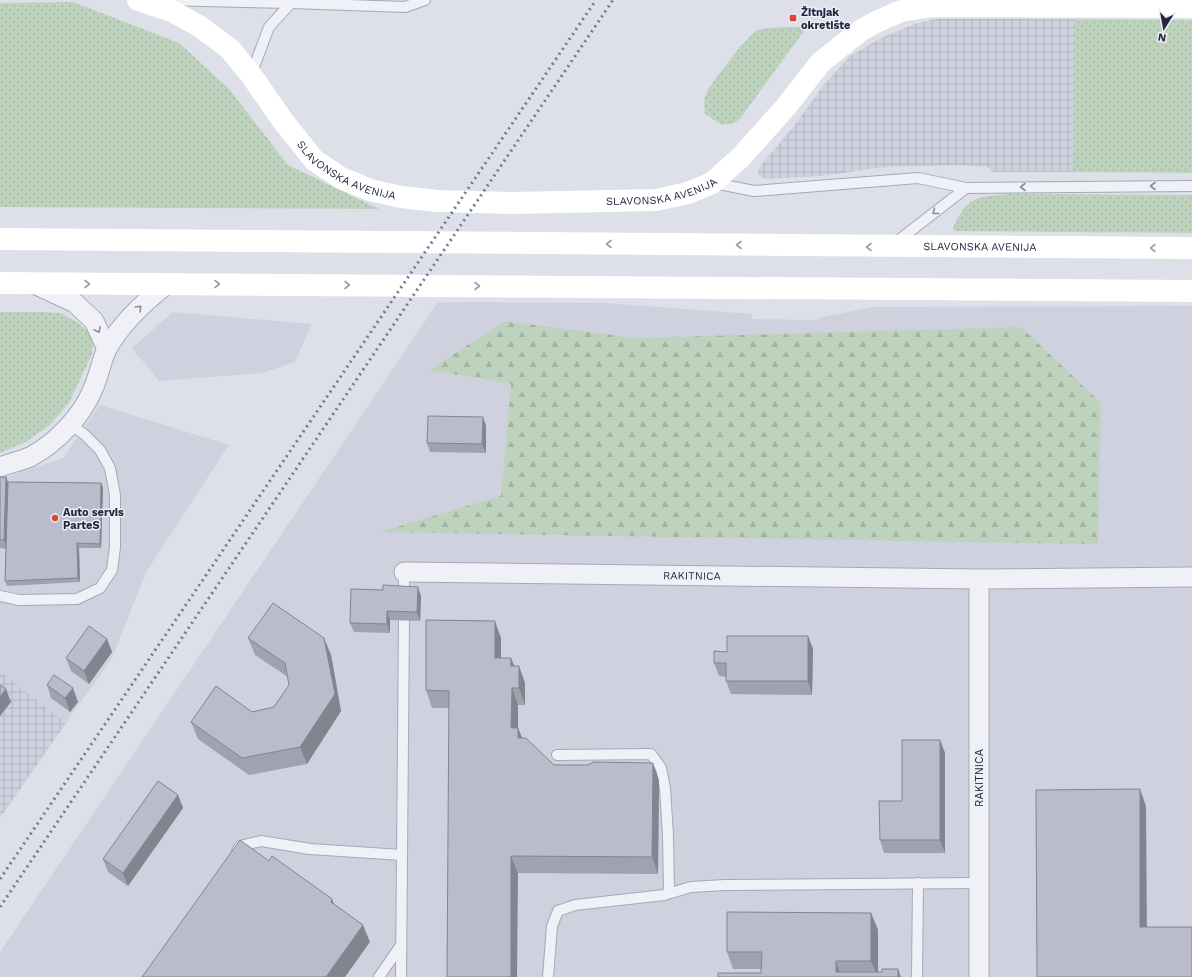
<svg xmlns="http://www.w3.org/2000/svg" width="1192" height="977" font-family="'Work Sans',sans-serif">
  <defs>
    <pattern id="industrial-grid" width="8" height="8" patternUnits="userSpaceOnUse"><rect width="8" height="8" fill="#cfd1de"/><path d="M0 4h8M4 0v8" fill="none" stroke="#b2b3c0"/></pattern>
    <pattern id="grass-dots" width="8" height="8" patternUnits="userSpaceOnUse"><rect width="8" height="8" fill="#bdd3bd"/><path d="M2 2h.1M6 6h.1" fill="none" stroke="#a2b5a4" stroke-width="1.8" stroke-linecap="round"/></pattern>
    <pattern id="forest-firs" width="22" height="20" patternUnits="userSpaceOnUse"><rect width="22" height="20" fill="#bdd3bd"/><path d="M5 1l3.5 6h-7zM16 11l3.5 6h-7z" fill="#a2b5a4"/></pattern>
  </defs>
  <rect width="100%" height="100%" fill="#dddfe9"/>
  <g fill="#cfd1de">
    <polygon points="438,302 606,303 752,314 752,319 817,320 822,317 873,307 1192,306 1192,977 0,977 0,952"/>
    <polygon points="173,312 312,324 295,362 262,373 159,381 132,348"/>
    <polygon points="100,405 229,445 146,572 112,658 66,723 0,671 0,479 63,458"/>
  </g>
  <g fill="url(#industrial-grid)">
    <polygon points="936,19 1074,19 1073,172 992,172 988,167 960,165 884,167 821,176 766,179 758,175 758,169 794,126 823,86 850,56 883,37 915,24"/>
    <polygon points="0,671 66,723 0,818"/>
  </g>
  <g fill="url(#grass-dots)">
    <polygon points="73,2 179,43 229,89 288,165 379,209 0,207 0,3"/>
    <polygon points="1074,19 1192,20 1192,173 1073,172"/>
    <path d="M804 27 805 28 804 31 739 120 732 124 722 125 705 114C704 106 703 99 707 92 711 84 748 35 755 32 764 26 792 27 804 27Z"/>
    <path d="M1009 194 1192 195V233L955 231 953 228C967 196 976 197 1009 194Z"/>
    <polygon points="0,312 40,312 61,313 80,324 91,334 93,345 92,354 69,403 51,424 26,442 0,453"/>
  </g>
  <polygon fill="url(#forest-firs)" points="505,321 635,338 1021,327 1101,403 1098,544 379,532 501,496 511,384 429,370"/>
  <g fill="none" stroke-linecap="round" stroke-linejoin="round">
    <g stroke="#a6a8b7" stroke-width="12">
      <g id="lane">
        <polyline points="163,0 291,3 405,7 425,0"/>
        <polyline points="251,75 269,27 291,3"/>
        <polyline points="714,183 754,191 918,178 966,188 1192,186"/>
        <polyline points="895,243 966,188"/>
        <polyline points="404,595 404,572"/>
        <polyline points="0,596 19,600 77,599 100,588 112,570 115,547 115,495 110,468 100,450 85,435 70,424"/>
        <polyline points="557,755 651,754 661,768 665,788 668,836 669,893"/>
        <polyline points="237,851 240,846 261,841 310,849 402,855"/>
        <polyline points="379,977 401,945"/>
        <polyline points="401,977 404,620"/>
        <polyline points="548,977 552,926 558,911 575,905 664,895 691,887 725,885 979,883"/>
        <polyline points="917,977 918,883"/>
      </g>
    </g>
    <g stroke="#a6a8b7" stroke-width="21">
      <g id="street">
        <polyline points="34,284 75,303 94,321 107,349"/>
        <path d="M0 467C10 463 22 461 32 456 57 442 82 416 93 389 99 376 101 361 107 349 121 323 144 302 167 284"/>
        <path id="s1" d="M404 572 979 579 1192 577"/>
        <polyline points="979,977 979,579"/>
      </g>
    </g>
    <use href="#lane" stroke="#f0f1f7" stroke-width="10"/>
    <use href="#street" stroke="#f0f1f7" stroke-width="19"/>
    <g stroke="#fff" stroke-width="22">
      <path id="s2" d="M138 0 172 11 199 26 230 49 251 75 283 121 314 160 341 178 370 190 401 197 438 201 512 203 656 200 688 193 712 183 740 158 785 108 821 62 860 31 876 22 901 11 932 6 1192 7"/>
      <path id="s3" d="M0 239 1192 248"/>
      <polyline points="0,283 1192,291"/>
    </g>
    <g stroke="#757994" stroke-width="3" stroke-dasharray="2 4" stroke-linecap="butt">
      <polyline points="0,879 596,0"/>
      <polyline points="0,907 613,0"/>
    </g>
  </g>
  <g fill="#a0a2af">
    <polygon points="486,426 486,453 430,452 427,443"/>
    <polygon points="0,477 6,477 8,482 101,483 103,488 101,548 79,548 80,582 7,586 5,581 6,549 0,548"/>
    <polygon points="421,596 420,621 390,620 390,633 354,632 350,623"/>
    <polygon points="808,636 813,649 812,695 731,694 726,681 726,677 719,676 714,663 727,652"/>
    <polygon points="248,638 331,655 341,711 307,764 249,775 198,739 191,722 252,712 274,707 289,685 288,677 255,655"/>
    <polygon points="501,638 501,658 514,666 525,683 525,705 518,705 518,728 522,738 554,765 659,780 658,874 518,873 449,708 432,708 426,690"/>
    <polygon points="107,639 112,652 89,684 71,671 66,658"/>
    <polygon points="47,685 78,702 70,712 51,698"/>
    <polygon points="940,740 945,753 945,853 884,853 880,840 902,801"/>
    <polygon points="178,795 183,808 128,886 108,872 103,859"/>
    <polygon points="871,913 878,930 878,972 761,973 761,969 733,969 727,952"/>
  </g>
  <g fill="#82848f">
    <polygon points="483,417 486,426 486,453 482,444"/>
    <polygon points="6,477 9,486 7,549 4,540"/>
    <polygon points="101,483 103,488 101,548 100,544"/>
    <polygon points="77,543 79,548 80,582 78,578"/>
    <polygon points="418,587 421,596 420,621 417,612"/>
    <polygon points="387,611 390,620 390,633 387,624"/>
    <polygon points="495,621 501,638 501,675 495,658"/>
    <polygon points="808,636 813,649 812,695 808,681"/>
    <polygon points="324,638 331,655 341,711 307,764 300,747"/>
    <polygon points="107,639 112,652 89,684 84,671"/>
    <polygon points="511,658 518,675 511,666"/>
    <polygon points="519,666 525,683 525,705 519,688"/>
    <polygon points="73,688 78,702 70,712 65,698"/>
    <polygon points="512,688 518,705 518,745 511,728"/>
    <polygon points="6,689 11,702 0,716 0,697"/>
    <polygon points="518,728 525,745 518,738"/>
    <polygon points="940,740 945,753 945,853 940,840"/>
    <polygon points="653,763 659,780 658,874 652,857"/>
    <polygon points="1140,789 1146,806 1147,944 1140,927"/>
    <polygon points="178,795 183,808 128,886 123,873"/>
    <polygon points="511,856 518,873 517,977 511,977"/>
    <polygon points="332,899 339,916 331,902"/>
    <polygon points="871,913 878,930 878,977 871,961"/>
    <polygon points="363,925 370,942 345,977 326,977"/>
    <polygon points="836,961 841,977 836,972"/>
    <polygon points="898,969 901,977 898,977"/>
  </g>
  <g fill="#babccc" stroke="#82848f">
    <polygon points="428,416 483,417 482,444 427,443"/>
    <polygon points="0,477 6,477 4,540 0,539"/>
    <polygon points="8,482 101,483 100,544 77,543 78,578 5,581"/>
    <polygon points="383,585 418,587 417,612 387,611 387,624 350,623 351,589 383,590"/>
    <polygon points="273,603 324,638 335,694 300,747 242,758 191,722 216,686 252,712 274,707 289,685 285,663 248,638"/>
    <polygon points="426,620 495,621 495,658 511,658 511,666 519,666 519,688 512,688 511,728 518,728 518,738 526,738 554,765 587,765 594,762 653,763 652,857 511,856 511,977 447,977 449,691 426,690"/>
    <polygon points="89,626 107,639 84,671 66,658"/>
    <polygon points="727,636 808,636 808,681 726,681 726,663 714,663 714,651 727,652"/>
    <polygon points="54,675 73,688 65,698 47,685"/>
    <polygon points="0,685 6,689 0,697"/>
    <polygon points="902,740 940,740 940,840 880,840 879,801 902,801"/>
    <polygon points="158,781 178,795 123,873 103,859"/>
    <polygon points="1140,789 1140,927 1192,927 1192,977 1037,977 1036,790"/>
    <polygon points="240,840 269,861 272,856 332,899 331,902 363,925 326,977 142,977"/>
    <polygon points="727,912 871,913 871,961 836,961 836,972 882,972 882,969 898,969 898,977 718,977 718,973 761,973 762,952 727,952"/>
  </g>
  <defs><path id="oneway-chevron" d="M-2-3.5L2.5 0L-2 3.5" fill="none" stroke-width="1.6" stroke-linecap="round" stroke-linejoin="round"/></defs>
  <g stroke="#8a8c9c">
    <use href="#oneway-chevron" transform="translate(1153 186) rotate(180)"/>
    <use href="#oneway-chevron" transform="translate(1023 187) rotate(180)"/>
    <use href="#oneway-chevron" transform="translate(935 212) rotate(142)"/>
    <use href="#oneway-chevron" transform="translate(139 308) rotate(-45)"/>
    <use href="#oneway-chevron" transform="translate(98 330) rotate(64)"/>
  </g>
  <g stroke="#9d9eaa">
    <use href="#oneway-chevron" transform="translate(609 244) rotate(-180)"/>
    <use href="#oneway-chevron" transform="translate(739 245) rotate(-180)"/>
    <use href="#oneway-chevron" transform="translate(869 247) rotate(-180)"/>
    <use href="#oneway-chevron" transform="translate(1153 248) rotate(-180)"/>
    <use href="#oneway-chevron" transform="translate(87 284)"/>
    <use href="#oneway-chevron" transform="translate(217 284)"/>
    <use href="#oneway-chevron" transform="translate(347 285)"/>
    <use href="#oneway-chevron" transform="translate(477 286)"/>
  </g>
  <g fill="#dc4334" stroke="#edeef6" stroke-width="1.5">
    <rect x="789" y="14" width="8" height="8" rx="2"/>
    <circle cx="55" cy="518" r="4"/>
  </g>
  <g text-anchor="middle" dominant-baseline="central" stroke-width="3" stroke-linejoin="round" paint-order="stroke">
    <g font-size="11" font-weight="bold" fill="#252841" stroke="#edeef6" text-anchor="start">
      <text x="801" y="12">Žitnjak<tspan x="801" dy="13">okretište</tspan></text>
      <text x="63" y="512">Auto servis<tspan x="63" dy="13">ParteS</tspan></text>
    </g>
    <g font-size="11" fill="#252841" stroke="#edeef6">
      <text stroke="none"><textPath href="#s2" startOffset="278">SLAVONSKA AVENIJA</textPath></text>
      <text stroke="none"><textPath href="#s2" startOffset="602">SLAVONSKA AVENIJA</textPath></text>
      <text stroke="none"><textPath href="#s3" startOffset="980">SLAVONSKA AVENIJA</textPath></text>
      <text stroke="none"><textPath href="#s1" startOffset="288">RAKITNICA</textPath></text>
      <text transform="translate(979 778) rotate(-90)">RAKITNICA</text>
    </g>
  </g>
  <g transform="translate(1164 28) rotate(191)" stroke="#edeef6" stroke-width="3" paint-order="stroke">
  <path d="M0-3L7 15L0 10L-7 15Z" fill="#252841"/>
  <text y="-6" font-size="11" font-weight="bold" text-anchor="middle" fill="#252841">N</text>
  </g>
</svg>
